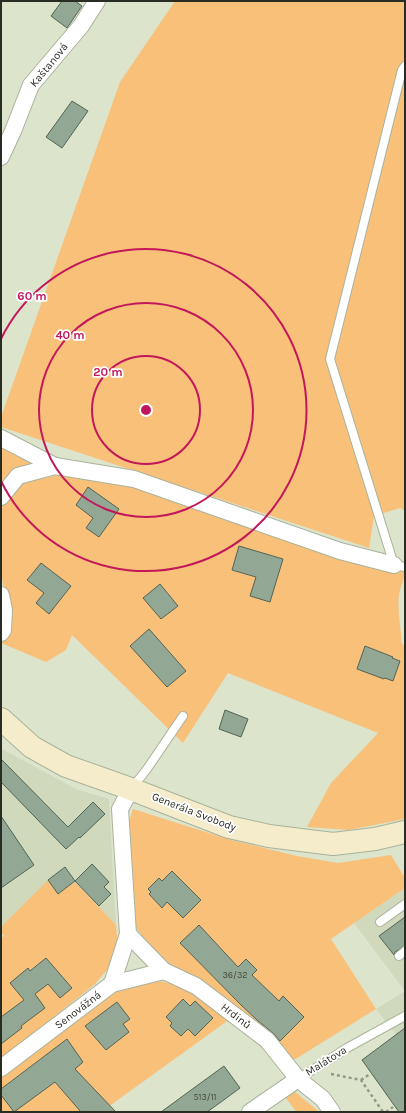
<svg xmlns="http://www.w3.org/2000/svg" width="406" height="1113" font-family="Karla,sans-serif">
  <rect width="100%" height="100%" fill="#dce4cc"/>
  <g fill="#d0d9bb">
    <polygon points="1,747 4,750 76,789 109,799 116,926 75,882 58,894 1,927"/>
    <polygon points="405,888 405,1046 376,1009 405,991 354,923"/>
  </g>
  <g fill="#f9c07a">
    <polygon points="175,1 405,1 405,511 400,508 374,516 369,548 1,427 1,417 120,82"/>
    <polygon points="1,446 30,461 31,469 1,488"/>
    <path d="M59 475 109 480 167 498 347 562 405 570C405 579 400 587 399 595 397 611 401 628 402 644L405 646V819L349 830 307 827 331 783 378 733 228 673 183 743 72 635 66 650 46 662 1 643 6 632 10 614 1 575V504L16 484Z"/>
    <polygon points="133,809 231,840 297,856 338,863 391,855 405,878 405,888 331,939 376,1009 294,1060 240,1013 155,953 132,922 127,828"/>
    <polygon points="48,880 58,894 75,882 116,925 118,948 117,958 95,984 1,1059 1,938 4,936 1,932 1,927"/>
    <polygon points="158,981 170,983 183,987 230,1019 101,1112 1,1112 1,1076 116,989 140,982"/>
    <polygon points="295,1092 317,1110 319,1112 296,1112 284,1095"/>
  </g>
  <g fill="#93a795" stroke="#526454">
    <polygon points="62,1 75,1 82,6 67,28 51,16"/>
    <polygon points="72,101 88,111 62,148 46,137"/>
    <polygon points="88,487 119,509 99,537 86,528 93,518 76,505"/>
    <polygon points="239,546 283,559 270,602 250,596 256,577 232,570"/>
    <polygon points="41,563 71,586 49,614 36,603 44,593 27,580"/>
    <polygon points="160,584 178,606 161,619 143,598"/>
    <polygon points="149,629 186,671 167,687 130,646"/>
    <polygon points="365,646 393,657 392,658 400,661 393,681 385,678 384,679 357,669"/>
    <polygon points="225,710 248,719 241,737 219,729"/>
    <polygon points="1,759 68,827 93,802 105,814 80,838 79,837 66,849 1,782"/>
    <polygon points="1,816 34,865 1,888"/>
    <polygon points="92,864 109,882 104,887 111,894 99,906 75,881 58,894 48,880 65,867 75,881"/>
    <polygon points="172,871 201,900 183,918 167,902 162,908 149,894 151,892 148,889 159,878 162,881"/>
    <polygon points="405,917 405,946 395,952 394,955 379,936"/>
    <polygon points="199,925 238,967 246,959 257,970 252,975 279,1001 283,996 304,1017 280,1041 273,1033 257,1020 241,1005 180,943"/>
    <polygon points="46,958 72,988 60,998 48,984 35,994 45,1008 21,1026 22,1028 1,1044 1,1017 24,1000 10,983 28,968 30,971"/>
    <polygon points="183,999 190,1006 195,1001 213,1018 195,1036 188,1029 181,1036 170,1026 172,1023 166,1017"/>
    <polygon points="117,1002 130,1019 123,1024 129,1032 106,1050 85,1026"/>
    <polygon points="405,1028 405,1112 399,1112 362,1060"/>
    <polygon points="67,1039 83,1062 75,1069 116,1112 81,1112 55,1082 14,1112 1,1095 1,1089"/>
    <polygon points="224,1066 240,1088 221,1102 207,1112 161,1112"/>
  </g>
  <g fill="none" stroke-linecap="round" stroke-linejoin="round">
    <g stroke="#aab29b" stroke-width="10">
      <g id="service">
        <polyline points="405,66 402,70 330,359 394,565 405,567"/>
        <polyline points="132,788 147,769 183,716"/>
        <polyline points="380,922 405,904"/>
        <polyline points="399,956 405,951"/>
        <polyline points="298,1079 347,1048 405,1016"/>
      </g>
    </g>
    <g stroke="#aab29b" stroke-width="18">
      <g id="minor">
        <polyline points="1,157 13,131 31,85 81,26 97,1"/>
        <polyline points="1,438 55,466 18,476 1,497"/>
        <polyline points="55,466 134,479 340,551 394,565"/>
        <polyline points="1,595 4,610 3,630 1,633"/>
        <polyline points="128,934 164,971 196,986 267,1040 298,1079 323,1099 332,1112"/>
        <polyline points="112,984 128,934 120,809 131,789"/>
        <polyline points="1,1068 112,984 164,971"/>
        <polyline points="250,1112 298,1079"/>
      </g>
    </g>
    <g stroke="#aab29b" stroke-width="24">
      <polyline id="secondary" points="1,719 32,747 66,766 131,789 229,827 269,836 333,844 375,839 405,832"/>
    </g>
    <g stroke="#939987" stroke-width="2.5" stroke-dasharray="3 3" stroke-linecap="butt">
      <polyline points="331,1074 361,1080 383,1112"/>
      <polyline points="361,1080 370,1074"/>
      <polyline points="386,1112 393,1107"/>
    </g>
    <use href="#service" stroke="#fff" stroke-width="8"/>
    <use href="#minor" stroke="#fff" stroke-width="16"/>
    <use href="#secondary" stroke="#f4ecca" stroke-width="22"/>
  </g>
  <g fill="none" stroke="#c2185b" stroke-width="2">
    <circle cx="146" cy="410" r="54"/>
    <circle cx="146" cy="410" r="107"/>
    <path d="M1 339A161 161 0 1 1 1 481"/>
  </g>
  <g text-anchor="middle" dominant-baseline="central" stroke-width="3.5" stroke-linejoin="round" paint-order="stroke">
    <g font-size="9" fill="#444b40">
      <text x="235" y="975">36/32</text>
      <text x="205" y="1097">513/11</text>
    </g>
    <g font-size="11" fill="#292c23" stroke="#fff">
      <text transform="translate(49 65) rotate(-51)">Kaštanová</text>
      <text transform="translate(194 812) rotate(21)">Generála Svobody</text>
      <text transform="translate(78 1010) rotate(-37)">Senovážná</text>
      <text transform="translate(236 1016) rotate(37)">Hrdinů</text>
      <text transform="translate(326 1061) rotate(-32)">Malátova</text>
    </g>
  </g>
  <circle cx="146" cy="410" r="6" fill="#c2185b" stroke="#fff" stroke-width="2"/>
  <g font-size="12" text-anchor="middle" font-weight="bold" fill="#c2185b" stroke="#fff" stroke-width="3.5" stroke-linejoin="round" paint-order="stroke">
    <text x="32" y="300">60 m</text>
    <text x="70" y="339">40 m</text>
    <text x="108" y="376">20 m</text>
  </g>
  <rect width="406" height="1113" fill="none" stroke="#292c23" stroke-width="4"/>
</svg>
